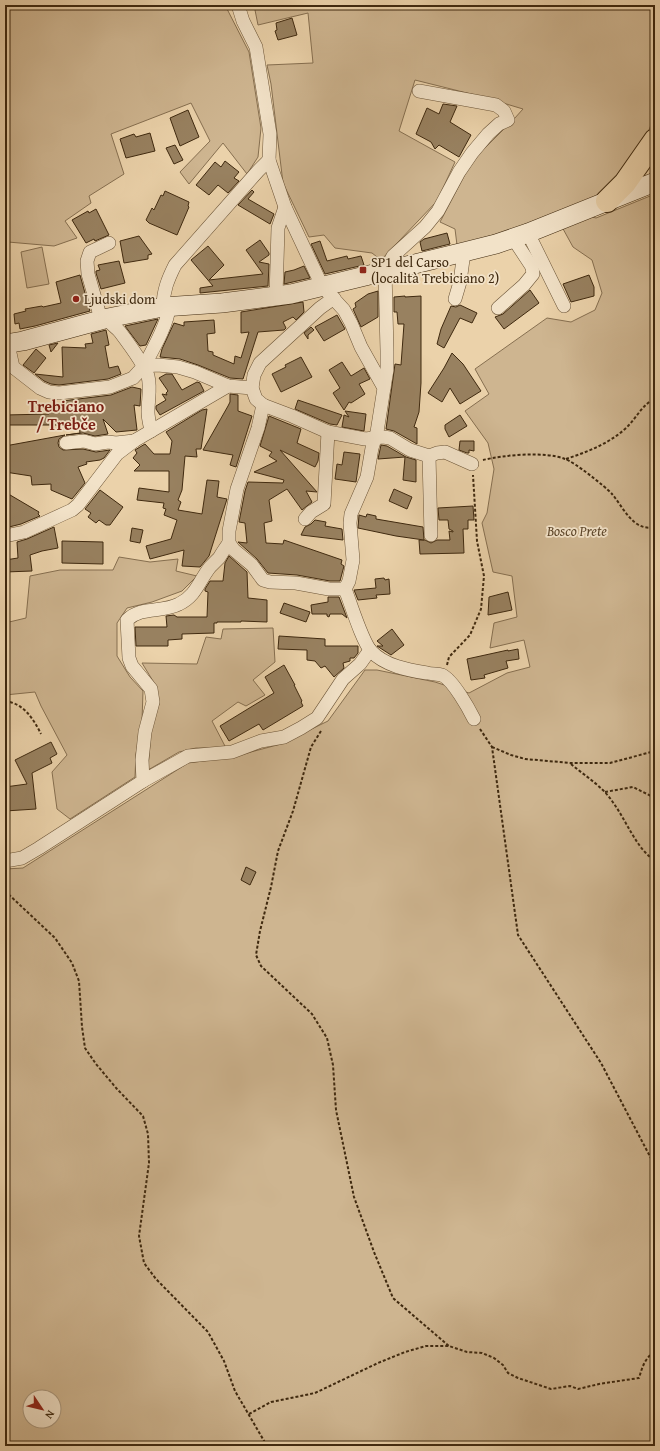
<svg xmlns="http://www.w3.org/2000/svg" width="660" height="1451" font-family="'Gentium Book Plus',serif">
  <rect width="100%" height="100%" fill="#ebd2aa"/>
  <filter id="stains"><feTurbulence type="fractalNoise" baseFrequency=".005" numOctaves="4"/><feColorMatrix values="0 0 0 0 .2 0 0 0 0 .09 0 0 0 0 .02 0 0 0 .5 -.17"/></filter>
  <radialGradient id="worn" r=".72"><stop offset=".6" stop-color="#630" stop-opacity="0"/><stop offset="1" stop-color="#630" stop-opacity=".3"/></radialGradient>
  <g fill="#ceb590" stroke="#866f50" fill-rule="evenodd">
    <polygon points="5,5 225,5 249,52 261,128 258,157 247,174 223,143 189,184 180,172 210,141 191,103 111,134 124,174 89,196 91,203 65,221 77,238 54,246 8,242 10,335 5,334"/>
    <polygon points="254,5 655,5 655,115 644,142 605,193 526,226 457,245 455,229 440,222 472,161 514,119 523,109 483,97 415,80 399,131 455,162 437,201 381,260 372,253 335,248 324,235 309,237 283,183 271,84 267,65 313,63 308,13 258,25"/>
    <path d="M655 194V1446H5V869L23 868 188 763 232 757 281 744 328 721 365 670H377L435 682 469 693 507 673 530 667 524 640 490 648 494 623 517 617 512 576 493 572 482 523 487 513 494 469 488 443 465 411 489 394 475 369 547 318 571 322 595 310 602 293 592 260 573 247 562 227 589 216 596 218ZM30 1397H54V1421H30Z"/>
    <polygon points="42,247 49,284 27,288 21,252"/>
    <polygon points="119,557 150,562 178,559 176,571 197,576 182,591 152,602 127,608 117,623 117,656 130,677 143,691 142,721 136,754 135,777 70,819 57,809 52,772 67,755 41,706 35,692 5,695 5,623 26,618 30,576 60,570 113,570"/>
    <polygon points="273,628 275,662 253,680 265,695 246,706 238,702 212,721 226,748 196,748 179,752 148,770 151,729 159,704 153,681 142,663 197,664 206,637 221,639 223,629"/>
  </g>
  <g fill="#988160" stroke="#3f290f">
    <polygon points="292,18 297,35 278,40 275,31 277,30 276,23"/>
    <polygon points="443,104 457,106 450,122 471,135 459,157 439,145 435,149 431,142 416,134 427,108 439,114"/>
    <polygon points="188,110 199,137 180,146 170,118"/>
    <polygon points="150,133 155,151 126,158 120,139 134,134 136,137"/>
    <polygon points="175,145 183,160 174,164 166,148"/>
    <polygon points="225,161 239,172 234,178 239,181 228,193 218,185 209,195 196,185 215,162 221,167"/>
    <polygon points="252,190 254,192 248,199 274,214 270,224 238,205"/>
    <polygon points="165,191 189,202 188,206 189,207 177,235 149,223 146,220 152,208 154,210 161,195 163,196"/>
    <polygon points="96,209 109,235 95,241 94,239 86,243 72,220 88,211 89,213"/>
    <polygon points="447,233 450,244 422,251 420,242 424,239"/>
    <polygon points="139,236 152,254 148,255 148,259 124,263 120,241"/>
    <polygon points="260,240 269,253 269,255 259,262 269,264 268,286 200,293 200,288 213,286 191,260 208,246 224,265 209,280 263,274 246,250"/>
    <polygon points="320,241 327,261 347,256 348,259 361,256 364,265 325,274 311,244"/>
    <polygon points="119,261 125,283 101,289 96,273 96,271 100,270 98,265"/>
    <polygon points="304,266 310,278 284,284 285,272 294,270"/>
    <polygon points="80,275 90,311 35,326 20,329 19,323 15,324 14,314 26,311 25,309 42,306 43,307 61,303 56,282"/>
    <polygon points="589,275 594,287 594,296 571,302 563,284"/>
    <polygon points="530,290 539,303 504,329 495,317 503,314"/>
    <polygon points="378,291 378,317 361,327 353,309 356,307 355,303 368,294"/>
    <polygon points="405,296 405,297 421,296 421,383 419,412 414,427 417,428 417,444 394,431 386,429 395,364 401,365 404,324 398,324 397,312 394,312 394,297"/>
    <polygon points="303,302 304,312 296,320 293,317 283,322 286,328 284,330 258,332 243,379 230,378 198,365 180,359 160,357 162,349 174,323 184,326 184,322 214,320 215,333 207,334 208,351 213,352 213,355 234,364 235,356 241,358 249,332 241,333 241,312"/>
    <polygon points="460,305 477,313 472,323 460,318 444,348 437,344 441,329 451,306 456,307"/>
    <polygon points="337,315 345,329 324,341 315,327"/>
    <polygon points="158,319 146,345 140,346 125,326"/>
    <polygon points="311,327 314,330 308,335 308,339 304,333"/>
    <polygon points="106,330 109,345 105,346 109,368 118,366 121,374 108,379 59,385 51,384 44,381 35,374 63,377 62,347 86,348 85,344 93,343 91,334"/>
    <polygon points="58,343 51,352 49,345"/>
    <polygon points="36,349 46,358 34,373 23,365"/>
    <polygon points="452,353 463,364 481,391 460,404 450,388 442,402 428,393 444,368"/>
    <polygon points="301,357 312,377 281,392 272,374 286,367 285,365"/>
    <polygon points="342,362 351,376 364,368 370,379 359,384 365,394 351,403 349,402 344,410 333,393 340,388 329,370"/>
    <polygon points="166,374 172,374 182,390 197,382 200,383 204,391 160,415 156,409 156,406 166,400 162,394 167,395 166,393 168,391 159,378"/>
    <polygon points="132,387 141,389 140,406 134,405 137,430 116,432 103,419 108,434 95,436 83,433 66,435 80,433 79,425 5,425 5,415 49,414 63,402 62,401 111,395"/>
    <polygon points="230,394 238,395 238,411 252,416 236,467 230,465 233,455 203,450 228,406 230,402"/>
    <polygon points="298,400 342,415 337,425 330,424 295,409"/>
    <polygon points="207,409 201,449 196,449 197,457 185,456 182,490 178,500 181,502 178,510 202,514 207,480 219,481 217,497 227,499 209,556 200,567 182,566 184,550 150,559 146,546 171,539 177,520 164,515 166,509 163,508 164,503 137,500 139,488 169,492 169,471 134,471 140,465 133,458 137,453 135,450 145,444 154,454 170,454 172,441 166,432 202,410"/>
    <polygon points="345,411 366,414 364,431 342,427 344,415 349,417"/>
    <polygon points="460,415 467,426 449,437 445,429 445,425"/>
    <polygon points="269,416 301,429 297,443 319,453 318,461 315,467 280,450 317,492 306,491 312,502 302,510 287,489 269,500 272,521 264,523 266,543 283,544 284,540 342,560 341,564 344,566 340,581 330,581 297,575 268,573 257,559 238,542 247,543 245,523 239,522 245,491 248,482 283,483 284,480 254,472 277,461 269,456 272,452 260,446"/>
    <polygon points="65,435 59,439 58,443 59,447 63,450 83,449 96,452 110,450 104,458 100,460 86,462 87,464 78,467 85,483 72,499 51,490 51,484 32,485 31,476 5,472 5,446"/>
    <polygon points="460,441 474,441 474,451 469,450 469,453 467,453 459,450"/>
    <polygon points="381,445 387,446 406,457 416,460 416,482 403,480 405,457 378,459"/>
    <polygon points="344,452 360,454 356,482 335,479 337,464 342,465"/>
    <polygon points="394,489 412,497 407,509 389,501"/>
    <polygon points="100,490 123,507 110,525 106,525 99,520 96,523 88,517 91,513 85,509"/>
    <polygon points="5,492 39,512 38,514 40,516 21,524 5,528"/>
    <polygon points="473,506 474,520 468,520 468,529 463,529 464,553 420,554 419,540 425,540 431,543 437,540 450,540 449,531 453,532 453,531 449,529 448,520 439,520 438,508"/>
    <polygon points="367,514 376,516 376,519 423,527 424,540 396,536 358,528 359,515 366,517"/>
    <polygon points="315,520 326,522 325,526 342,529 343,540 301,535 305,527 311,524"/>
    <polygon points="54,527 58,548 42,551 30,555 32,571 5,572 5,560 18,558 17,542 27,539"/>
    <polygon points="132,528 143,530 140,543 130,541"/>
    <polygon points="62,541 103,542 103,564 62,563"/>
    <polygon points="229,556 247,572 248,598 267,600 267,622 241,621 241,622 217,622 217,623 214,623 214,633 182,634 182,639 168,640 168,646 136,646 135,627 167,627 166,616 174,615 177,617 207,617 208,592 205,591 205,589 210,581 223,581 225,563"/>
    <polygon points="384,578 385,580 389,579 390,594 376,595 377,598 358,600 354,590 376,588 375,579"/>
    <polygon points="508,592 512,610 488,615 489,597"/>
    <polygon points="328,597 339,597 347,618 342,614 330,614 329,617 327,616 327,614 312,614 311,605 328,602"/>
    <polygon points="284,603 310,612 306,622 280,613"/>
    <polygon points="392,629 404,645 391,655 377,646 383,646 377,641"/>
    <polygon points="279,636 325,639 325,646 358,646 358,653 354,658 350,658 350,661 343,663 344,668 334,677 325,666 321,668 315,661 307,660 307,650 278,649"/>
    <polygon points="518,649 519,659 506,661 508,668 484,675 485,678 471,680 467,659 508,650 508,651"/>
    <polygon points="284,665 295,685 294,685 302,701 301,702 303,706 263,730 259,724 229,741 220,726 274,693 265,677"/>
    <polygon points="51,742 57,754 50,758 52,763 32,773 36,809 5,811 5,787 27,784 15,760"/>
    <polygon points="246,867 256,872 250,885 241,880"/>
  </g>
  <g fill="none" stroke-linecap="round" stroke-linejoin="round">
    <g stroke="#6a5336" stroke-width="14">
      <g id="minor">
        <path d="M238 5 243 21 256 47 270 134 269 160 285 207 322 286 344 310 351 323 361 347 384 388 377 432 372 448 367 477 351 514 350 523 353 560 349 581 345 589C351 604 362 641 371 651 385 666 408 670 427 673 432 674 438 674 442 675 453 680 469 709 474 719"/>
        <polyline points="528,233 564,306"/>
        <polyline points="276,297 278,228 285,207"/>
        <polyline points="455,299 460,282 464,252"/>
        <path d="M163 307C163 291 168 279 175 265L258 171 269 160"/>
        <polyline points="498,308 524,285 533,274 532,267 513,238"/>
        <path d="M108 318C110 325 115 326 120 332 126 340 145 366 148 376 151 388 148 400 148 412 148 418 150 425 151 431"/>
        <polyline points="101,319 88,274 87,261 90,252 109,243"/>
        <polyline points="8,344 13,367 40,388 49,392 59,393 110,387 133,378 144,366 158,365 178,367 195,372 228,386 252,388 256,399 263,405 258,428 237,489 229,531 229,543 234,550 252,565 263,580 270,582 296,583 329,589 345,589"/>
        <path d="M144 366C152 351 168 324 169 307"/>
        <polyline points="252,388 254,375 260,363 320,308 334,298"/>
        <polyline points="384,388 387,370 387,351 385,271 393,256 425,227 438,211 459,172 472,153 488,134 499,124 508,120 504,111 496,105 419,91"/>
        <polyline points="263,405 292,416 328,432 365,439 383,437 390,438 410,450 429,456 437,453 445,452 472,464"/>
        <polyline points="66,443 84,441 95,444 108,442 116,443 134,441"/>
        <polyline points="429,456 431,535"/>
        <polyline points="305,519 311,512 324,504 328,432"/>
        <polyline points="5,536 24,532 72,510 78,505 117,454 134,441 228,386"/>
        <polyline points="143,781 188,756 232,752 261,741 284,737 301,728 317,718 343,679 360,664 370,650"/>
        <path d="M5 861 22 858 39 848 143 781 142 760 145 732 153 702 151 689 132 666 129 658 127 620C141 606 162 613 179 604 196 596 199 581 210 567 213 564 216 561 219 558 222 553 225 548 229 543"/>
      </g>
    </g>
    <g stroke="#3f290f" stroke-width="20">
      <polyline id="secondary" points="5,344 23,341 108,318 163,307 222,303 291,294 464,252 496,244 528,233 655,182"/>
    </g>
    <g stroke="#3f290f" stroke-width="24">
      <polyline id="motorway" points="607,201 625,183 655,140"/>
    </g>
    <g stroke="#3f290f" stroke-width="2" stroke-dasharray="3 2" stroke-linecap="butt">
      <path d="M566 459C587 452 608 444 625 429 636 419 641 406 655 398"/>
      <path d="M483 460C504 455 545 451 565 459 573 461 606 487 612 494 624 508 633 532 655 527"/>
      <polyline points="5,489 7,489"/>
      <polyline points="447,665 449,657 470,635 481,609 484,576 477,541 473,475"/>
      <path d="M5 701C23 703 33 718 41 734"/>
      <polyline points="480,729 492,747 518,935 601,1063 655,1166"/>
      <polyline points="321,731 311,747 293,811 278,851 271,887 260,931 256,955 261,966 312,1014 327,1038 333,1065 336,1110 354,1197 374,1252 393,1298 449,1346"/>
      <polyline points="492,747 511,755 525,759 571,763 610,763 655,751"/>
      <path d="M571 764C585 776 602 786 612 801 627 821 635 847 655 861"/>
      <polyline points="605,792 633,787 655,798"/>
      <polyline points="5,891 55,938 72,963 79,981 82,1027 85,1048 96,1064 117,1089 143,1116 148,1134 149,1163 139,1236 144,1263 156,1279 208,1332 224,1361 235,1391 267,1446"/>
      <path d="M249 1414 271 1402 315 1393 378 1363 405 1352 426 1346H449L467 1352 482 1353 494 1358 503 1365 508 1373 518 1378 551 1389 570 1386 578 1389 599 1384 639 1378C642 1368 645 1357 655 1352"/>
    </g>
    <use href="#minor" stroke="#f2e2c8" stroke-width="13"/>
    <use href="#secondary" stroke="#f2e2c8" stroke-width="19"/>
    <use href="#motorway" stroke="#ebd2aa" stroke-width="22"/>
  </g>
  <g fill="#8f2418" stroke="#f2e2c8" stroke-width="1.5">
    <rect x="359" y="266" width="8" height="8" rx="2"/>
    <circle cx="76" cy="299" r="4"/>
  </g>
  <g text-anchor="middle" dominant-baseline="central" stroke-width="3.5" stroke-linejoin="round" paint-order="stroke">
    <g font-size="14" fill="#3f290f" stroke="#f2e2c8" text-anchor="start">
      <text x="371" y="262">SP1 del Carso<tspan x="371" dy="16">(località Trebiciano 2)</tspan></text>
      <text x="84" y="299">Ljudski dom</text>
    </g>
    <g font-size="14" font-style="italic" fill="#5c4529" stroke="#f2e2c8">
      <text x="577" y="531">Bosco Prete</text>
    </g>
    <g font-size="16" font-weight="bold" fill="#7a1f14" stroke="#f2e2c8">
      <text x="66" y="406">Trebiciano<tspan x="66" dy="18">/ Trebče</tspan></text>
    </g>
  </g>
  <rect width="660" height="1451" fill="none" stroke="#ebd2aa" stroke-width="20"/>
  <rect x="6" y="6" width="648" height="1439" fill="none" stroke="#3f290f" stroke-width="2"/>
  <rect x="10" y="10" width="640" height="1431" fill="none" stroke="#3f290f"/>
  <g transform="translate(42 1409) rotate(125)"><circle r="19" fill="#f2e2c8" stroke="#aa987e"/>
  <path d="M0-3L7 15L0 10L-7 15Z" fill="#8f2418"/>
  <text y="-6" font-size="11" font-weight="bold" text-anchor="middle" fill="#3f290f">N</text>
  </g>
  <rect width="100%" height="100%" filter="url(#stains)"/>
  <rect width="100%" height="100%" fill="url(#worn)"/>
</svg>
